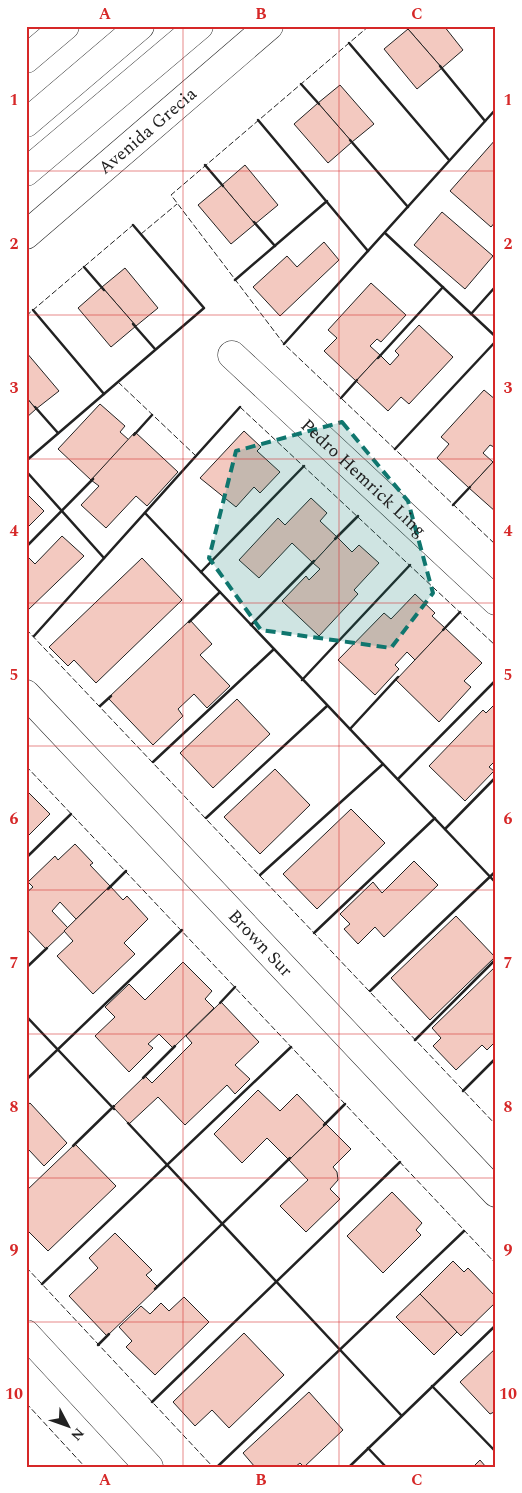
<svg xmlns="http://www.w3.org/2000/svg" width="522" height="1493" font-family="Spectral,serif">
  <rect width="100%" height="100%" fill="#fff"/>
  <g fill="#f3c9c0" stroke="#222">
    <polygon points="411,26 444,26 463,50 442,68 408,29"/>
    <polygon points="408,29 442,68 417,89 384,49"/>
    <polygon points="340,85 374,124 352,142 318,103"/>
    <polygon points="318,103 352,142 328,163 294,124"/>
    <polygon points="496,139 496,221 491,227 450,191"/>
    <polygon points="245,165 278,205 255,224 222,185"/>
    <polygon points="222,185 255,224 231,244 198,205"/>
    <polygon points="442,212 493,256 465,289 414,245"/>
    <polygon points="324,242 339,260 280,316 253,287 287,256 297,267"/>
    <polygon points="125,268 158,308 136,326 102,287"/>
    <polygon points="371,283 406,315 381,342 377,339 370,346 380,355 356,381 324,351 337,338 328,330"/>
    <polygon points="102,287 136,326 111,347 78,308"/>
    <polygon points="419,325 453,357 409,404 401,397 388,411 356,381 380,355 390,365 399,355 395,351"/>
    <polygon points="26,352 59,391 36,409 26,397"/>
    <polygon points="484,390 496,400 496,448 490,445 483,453 493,462 469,488 437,458 449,444 441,437"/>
    <polygon points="26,397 36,409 26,418"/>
    <polygon points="100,404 125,426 120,432 129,440 91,480 58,449"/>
    <polygon points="244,431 261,447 257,451 280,472 260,493 254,487 236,507 200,478"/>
    <polygon points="135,432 178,472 147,506 136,496 106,528 81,505 99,486 91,480"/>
    <polygon points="493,462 496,465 496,512 469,488"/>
    <polygon points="26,493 44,511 26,529"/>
    <polygon points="311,498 327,513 320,521 337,537 313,563 292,543 259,578 239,560 278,518 285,525"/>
    <polygon points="62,536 84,556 28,610 26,608 26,555 35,564"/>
    <polygon points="337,537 352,552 359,545 379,563 354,590 358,594 319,636 282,601 306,576 309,580 320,569 313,563"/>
    <polygon points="142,558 182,600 96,683 74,660 68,666 49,647"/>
    <polygon points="415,594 435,613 432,616 445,628 415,660 407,652 395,665 399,669 375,695 338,660 384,613 391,619"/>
    <polygon points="190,620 212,644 200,655 230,686 207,708 194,694 178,709 183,716 153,745 108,698"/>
    <polygon points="445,628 482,663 464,681 471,687 439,722 396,680"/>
    <polygon points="237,699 270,734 213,788 180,753"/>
    <polygon points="496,703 496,760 489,767 494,771 465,801 429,766 483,710 486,713"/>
    <polygon points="275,769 310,805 260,854 224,817"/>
    <polygon points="26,790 50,814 26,838"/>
    <polygon points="351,809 385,843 317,909 283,874"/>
    <polygon points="75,844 93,863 90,865 110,886 76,919 60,902 52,911 68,928 46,949 26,928 26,893 33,887 28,882 55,856 58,860"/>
    <polygon points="414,861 438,885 384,937 375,927 358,944 344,929 350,924 340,914 373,882 382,893"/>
    <polygon points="110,886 123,900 127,896 148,919 124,943 135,954 93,994 57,956 73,941 64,931"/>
    <polygon points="456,916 495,957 430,1020 391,978"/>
    <polygon points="183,962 212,991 205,999 214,1008 173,1048 159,1034 148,1044 153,1048 129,1072 95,1036 115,1017 105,1007 129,984 145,1000"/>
    <polygon points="496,966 496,1041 487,1050 482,1045 456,1070 433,1046 441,1038 432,1028"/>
    <polygon points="221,1002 259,1042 235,1065 250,1079 235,1094 227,1085 185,1125 158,1097 129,1124 113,1107 145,1076 152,1083 192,1043 186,1036"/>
    <polygon points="258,1090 280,1111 297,1094 326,1124 289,1160 267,1138 242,1163 214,1134"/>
    <polygon points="30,1103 67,1143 44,1166 29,1150 26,1152 26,1106"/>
    <polygon points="326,1124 351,1149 333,1167 337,1172 338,1180 330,1189 340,1199 306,1232 280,1206 308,1180 289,1160"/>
    <polygon points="75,1144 116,1186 48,1251 26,1229 26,1191"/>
    <polygon points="392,1192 422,1223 416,1230 421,1235 383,1273 347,1236"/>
    <polygon points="115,1233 152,1270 146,1275 158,1287 107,1336 69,1296 98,1268 89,1258"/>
    <polygon points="453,1261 464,1272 468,1268 496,1297 496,1302 461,1336 420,1294"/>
    <polygon points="420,1294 457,1332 434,1355 396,1317"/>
    <polygon points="184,1297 209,1322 155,1375 126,1347 132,1341 119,1327 141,1306 150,1314 161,1303 169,1311"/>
    <polygon points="244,1333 284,1375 229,1428 212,1410 195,1426 173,1402"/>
    <polygon points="496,1348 496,1414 494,1412 490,1414 460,1382"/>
    <polygon points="309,1392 343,1430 304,1467 300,1463 295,1467 255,1467 243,1453"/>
    <polygon points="480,1460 486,1467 473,1467"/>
  </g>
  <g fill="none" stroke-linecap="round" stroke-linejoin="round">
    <g stroke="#222" stroke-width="29">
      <g id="minor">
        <polyline points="26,123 140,26"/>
        <polyline points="26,172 199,26"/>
        <path id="s1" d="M232 355 496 601"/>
        <path id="s2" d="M26 694 496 1193"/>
        <polyline points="26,1334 149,1467"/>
      </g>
    </g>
    <g stroke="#222" stroke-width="29">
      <g id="major">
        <polyline points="26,59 65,26"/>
        <path id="s3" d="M26 235 269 26"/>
      </g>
    </g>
    <use href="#minor" stroke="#fff" stroke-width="28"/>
    <use href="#major" stroke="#fff" stroke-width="28"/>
    <g stroke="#222" stroke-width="1" stroke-dasharray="6 2.5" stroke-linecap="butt">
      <polyline points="369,26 171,195 284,344 496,545"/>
      <polyline points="141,234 177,204"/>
      <polyline points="26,316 133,225"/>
      <polyline points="118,382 196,456"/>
      <polyline points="240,407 496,646"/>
      <polyline points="26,629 496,1125"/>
      <polyline points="26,766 496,1264"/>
      <polyline points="26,1267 213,1467"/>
      <polyline points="26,1403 85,1467"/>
    </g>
    <g stroke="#222" stroke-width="2.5">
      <polyline points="349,43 449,160"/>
      <polyline points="440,66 485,121"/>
      <polyline points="301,84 319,104"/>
      <polyline points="258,120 368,251"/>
      <polyline points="350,140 408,207"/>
      <polyline points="205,165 223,186"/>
      <polyline points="254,222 275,246"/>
      <polyline points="385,233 496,337"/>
      <polyline points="84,267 104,290"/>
      <polyline points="235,280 327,201"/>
      <polyline points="33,310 104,394"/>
      <polyline points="471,314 496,286"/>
      <polyline points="133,324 155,349"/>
      <polyline points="284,344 496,109"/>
      <polyline points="378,358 443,287"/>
      <polyline points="341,398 357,380"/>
      <polyline points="35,407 58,433"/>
      <polyline points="134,435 152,415"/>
      <polyline points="395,449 496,341"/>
      <polyline points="26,461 204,308 133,225"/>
      <polyline points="26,471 104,558"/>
      <polyline points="453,505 470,487"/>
      <polyline points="145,513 496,883"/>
      <polyline points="335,539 358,516"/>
      <polyline points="26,547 93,479"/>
      <polyline points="201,572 304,466"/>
      <polyline points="189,622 220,592"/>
      <polyline points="251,625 314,561"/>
      <polyline points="443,630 460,612"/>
      <polyline points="34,636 240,407"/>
      <polyline points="302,680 410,565"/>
      <polyline points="100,706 111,696"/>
      <polyline points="350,729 398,677"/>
      <polyline points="153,762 274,649"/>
      <polyline points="398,779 496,680"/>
      <polyline points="206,818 327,706"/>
      <polyline points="445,829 496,777"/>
      <polyline points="26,858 71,814"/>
      <polyline points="260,875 383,764"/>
      <polyline points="108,889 126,871"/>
      <polyline points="314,933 435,818"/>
      <polyline points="26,968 47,948"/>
      <polyline points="370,991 496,871"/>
      <polyline points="220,1003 235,987"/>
      <polyline points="26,1016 114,1109"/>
      <polyline points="415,1040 496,959"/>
      <polyline points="143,1078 175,1046"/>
      <polyline points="26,1080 182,930"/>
      <polyline points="463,1091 496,1058"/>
      <polyline points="128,1123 401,1415"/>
      <polyline points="324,1125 345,1104"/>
      <polyline points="73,1146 114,1106"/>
      <polyline points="42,1284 291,1047"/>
      <polyline points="155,1289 290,1158"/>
      <polyline points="98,1345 109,1334"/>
      <polyline points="432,1386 496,1452"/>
      <polyline points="152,1402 400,1162"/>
      <polyline points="26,1405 27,1404"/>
      <polyline points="368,1448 386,1467"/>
      <polyline points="217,1467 464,1231"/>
      <polyline points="349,1467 496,1325"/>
    </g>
  </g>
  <path fill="#0f766e" fill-opacity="0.2" stroke="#0f766e" stroke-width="4" stroke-dasharray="10 6" stroke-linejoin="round" d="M342 422 408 501 433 593 391 648 261 630 209 558 236 451Z"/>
  <path fill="none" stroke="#d62828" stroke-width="1" stroke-opacity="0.55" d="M183 26V1467M339 26V1467M26 171H496M26 315H496M26 459H496M26 603H496M26 746H496M26 890H496M26 1034H496M26 1178H496M26 1322H496"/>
  <g text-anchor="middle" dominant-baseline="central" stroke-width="4" stroke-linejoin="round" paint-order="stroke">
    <g font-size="18" fill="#222" stroke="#fff">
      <text stroke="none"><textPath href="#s3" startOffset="160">Avenida Grecia</textPath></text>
      <text stroke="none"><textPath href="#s1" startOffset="180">Pedro Hemrick Ling</textPath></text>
      <text stroke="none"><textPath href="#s2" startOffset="342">Brown Sur</textPath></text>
    </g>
  </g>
  <rect width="522" height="1493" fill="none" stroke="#ffffff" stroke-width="55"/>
  <g transform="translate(68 1426) rotate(131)" stroke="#ffffff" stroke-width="4" paint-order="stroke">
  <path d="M0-4L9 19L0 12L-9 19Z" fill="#222222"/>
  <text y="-8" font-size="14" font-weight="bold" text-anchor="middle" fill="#222222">N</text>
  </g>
  <rect x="28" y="28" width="466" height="1438" fill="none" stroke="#d62828" stroke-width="2"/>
  <g font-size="16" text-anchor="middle" font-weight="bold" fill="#d62828">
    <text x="105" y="19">A</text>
    <text x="261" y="19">B</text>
    <text x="417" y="19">C</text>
    <text x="14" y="105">1</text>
    <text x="508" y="105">1</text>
    <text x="14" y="249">2</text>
    <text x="508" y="249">2</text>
    <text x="14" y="393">3</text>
    <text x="508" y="393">3</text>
    <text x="14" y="536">4</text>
    <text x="508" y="536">4</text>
    <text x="14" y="680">5</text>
    <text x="508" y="680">5</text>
    <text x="14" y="824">6</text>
    <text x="508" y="824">6</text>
    <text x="14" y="968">7</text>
    <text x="508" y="968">7</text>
    <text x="14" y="1112">8</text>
    <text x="508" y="1112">8</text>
    <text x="14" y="1255">9</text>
    <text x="508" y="1255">9</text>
    <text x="14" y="1399">10</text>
    <text x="508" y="1399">10</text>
    <text x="105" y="1485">A</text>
    <text x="261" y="1485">B</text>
    <text x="417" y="1485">C</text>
  </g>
</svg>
